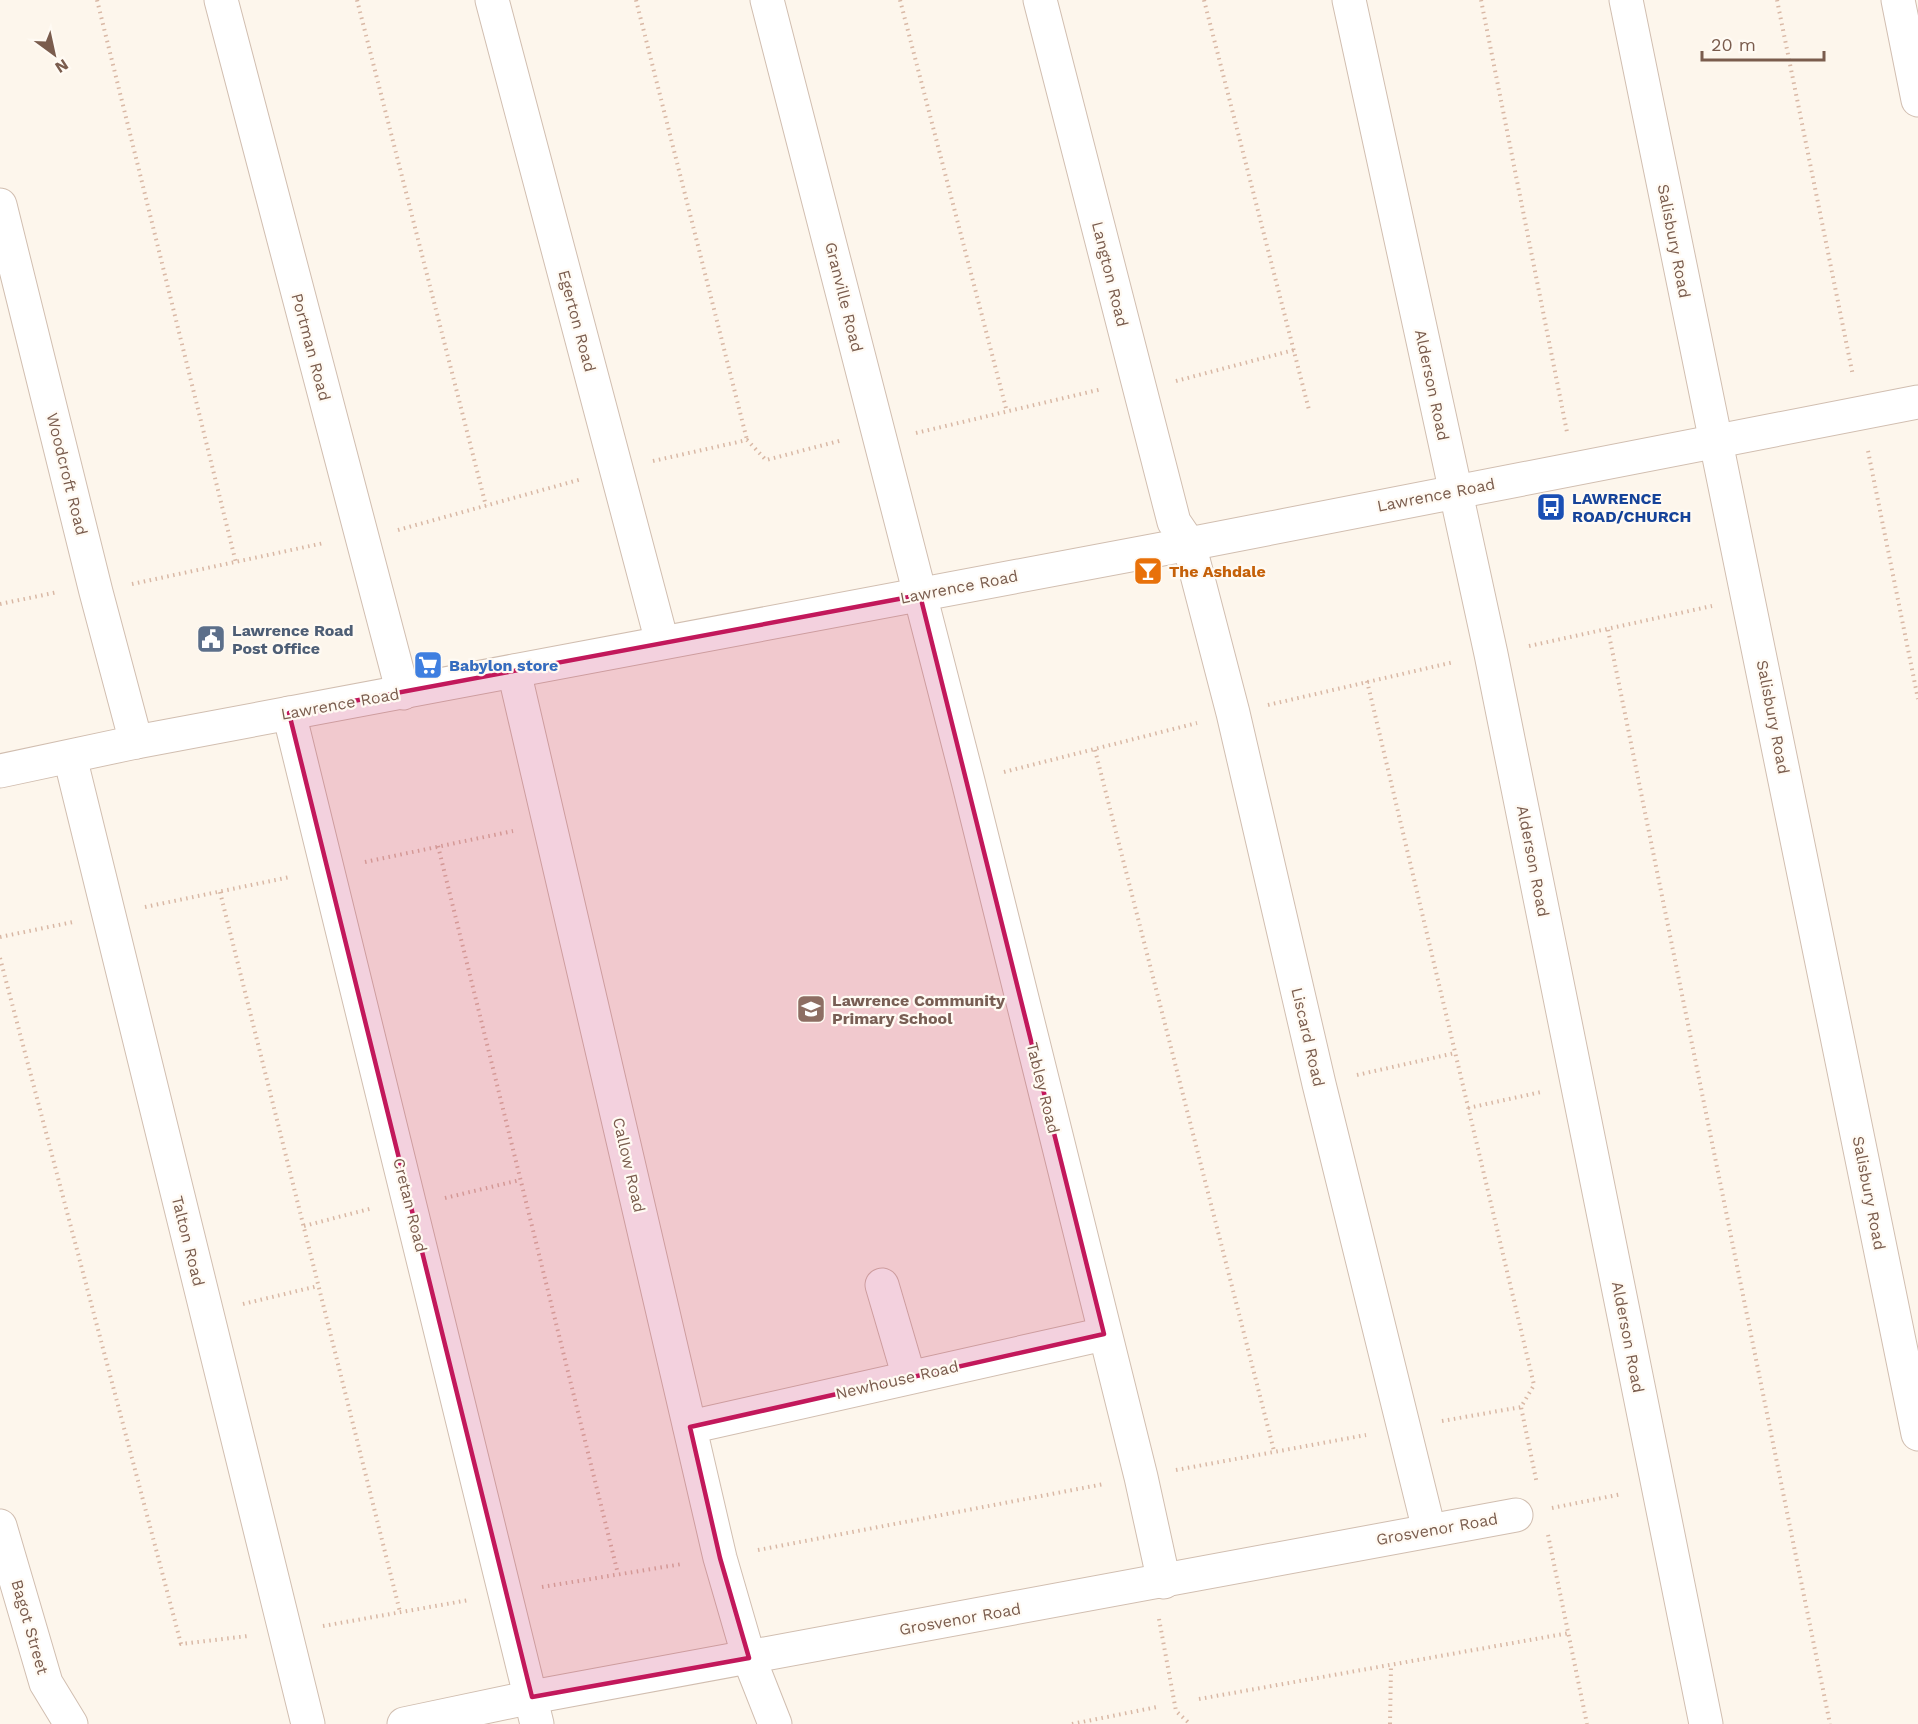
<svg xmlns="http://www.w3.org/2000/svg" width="1918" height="1724" font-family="'Work Sans',sans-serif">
  <rect width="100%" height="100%" fill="#fdf6ec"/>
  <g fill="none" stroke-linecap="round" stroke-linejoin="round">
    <g stroke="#d1beb0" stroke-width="35">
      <g id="minor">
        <polyline points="221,0 403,693"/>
        <polyline points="492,0 662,642"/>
        <polyline points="767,0 968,781 1141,1477 1164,1582"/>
        <polyline points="1040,0 1174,522 1189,544 1233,713 1319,1084 1429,1530"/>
        <polyline points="1349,0 1491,654 1706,1724"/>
        <polyline points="1626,0 1918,1434"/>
        <polyline points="1898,0 1918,100"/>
        <polyline points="0,205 96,592 136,742"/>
        <polyline points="514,671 720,1558 749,1658 775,1724"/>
        <polyline points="289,713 537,1724"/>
        <polyline points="70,757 308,1724"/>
        <polyline points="0,771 136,742 1189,544 1918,402"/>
        <polyline points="882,1285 909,1377"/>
        <polyline points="690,1427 1104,1334"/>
        <polyline points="0,1526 46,1683 71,1724"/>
        <polyline points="404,1724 532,1697 1516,1515"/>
      </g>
    </g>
    <g stroke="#d9b8a5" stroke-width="4" stroke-dasharray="1.5 4.5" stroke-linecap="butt">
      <polyline points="97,0 236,563"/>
      <polyline points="357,0 486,506"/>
      <polyline points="636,0 747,440"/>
      <polyline points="900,0 1007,412"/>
      <polyline points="1204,0 1309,410"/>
      <polyline points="1481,0 1567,432"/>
      <polyline points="1777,0 1853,376"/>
      <polyline points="1176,381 1294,350"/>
      <polyline points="916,433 1102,389"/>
      <polyline points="1868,451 1918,699"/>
      <polyline points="653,461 747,440 766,460 843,440"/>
      <polyline points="398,530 582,479"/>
      <polyline points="132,584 324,543"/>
      <polyline points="0,604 58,592"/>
      <polyline points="1608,630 1830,1724"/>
      <polyline points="1529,646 1712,606"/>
      <polyline points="1367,681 1534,1385 1521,1407 1537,1484"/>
      <polyline points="1268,705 1454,662"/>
      <polyline points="1095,750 1274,1451"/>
      <polyline points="1004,772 1197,723"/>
      <polyline points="438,846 618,1574"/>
      <polyline points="365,862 513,831"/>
      <polyline points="220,892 400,1612"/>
      <polyline points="145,907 290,877"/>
      <polyline points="0,937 73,922"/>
      <polyline points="0,958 181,1644 248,1636"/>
      <polyline points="1357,1075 1455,1053"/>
      <polyline points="1468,1108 1541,1092"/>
      <polyline points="445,1198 520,1180"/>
      <polyline points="304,1226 373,1208"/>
      <polyline points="243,1304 318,1286"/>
      <polyline points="1442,1421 1521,1407"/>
      <polyline points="1176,1470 1366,1435"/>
      <polyline points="1552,1508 1622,1494"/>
      <polyline points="1548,1535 1587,1724"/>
      <polyline points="758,1550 1104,1484"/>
      <polyline points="542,1587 682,1564"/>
      <polyline points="1159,1619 1176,1711 1190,1724"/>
      <polyline points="323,1626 469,1600"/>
      <polyline points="1199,1699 1569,1633"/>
      <polyline points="1072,1724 1157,1707"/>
      <polyline points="1390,1724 1391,1666"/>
    </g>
    <use href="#minor" stroke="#fff" stroke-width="33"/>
  </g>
  <path fill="#c2185b" fill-opacity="0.2" stroke="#c2185b" stroke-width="4.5" stroke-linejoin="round" d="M920 595 1104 1334 690 1427 720 1558 749 1658 532 1697 289 713Z"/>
  <defs>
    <g id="bus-square" transform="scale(1.5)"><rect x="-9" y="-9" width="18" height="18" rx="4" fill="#1a4fb4" stroke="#fffaf3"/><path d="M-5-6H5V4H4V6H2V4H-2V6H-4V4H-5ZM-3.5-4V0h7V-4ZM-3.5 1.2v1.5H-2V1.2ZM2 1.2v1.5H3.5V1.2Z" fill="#fff"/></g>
    <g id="bar-square" transform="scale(1.5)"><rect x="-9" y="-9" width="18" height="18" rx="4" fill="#e8710a" stroke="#fffaf3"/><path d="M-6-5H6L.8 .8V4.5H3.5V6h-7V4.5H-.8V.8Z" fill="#fff"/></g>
    <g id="civic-square" transform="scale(1.5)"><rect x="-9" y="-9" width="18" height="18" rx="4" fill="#5c6f8a" stroke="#fffaf3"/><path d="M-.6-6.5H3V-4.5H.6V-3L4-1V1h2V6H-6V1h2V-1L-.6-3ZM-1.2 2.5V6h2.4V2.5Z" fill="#fff"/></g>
    <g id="supermarket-square" transform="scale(1.5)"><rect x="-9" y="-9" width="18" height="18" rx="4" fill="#3f7fe0" stroke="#fffaf3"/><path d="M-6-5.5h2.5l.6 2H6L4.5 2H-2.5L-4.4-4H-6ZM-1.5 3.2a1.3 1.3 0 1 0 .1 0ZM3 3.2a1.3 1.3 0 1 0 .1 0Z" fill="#fff"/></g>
    <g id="school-square" transform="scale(1.5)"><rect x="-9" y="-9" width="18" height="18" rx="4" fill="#8d6e63" stroke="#fffaf3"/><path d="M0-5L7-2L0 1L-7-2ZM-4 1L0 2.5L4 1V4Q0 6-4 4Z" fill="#fff"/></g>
  </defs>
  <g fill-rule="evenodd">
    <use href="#bus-square" x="1551" y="507"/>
    <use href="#bar-square" x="1148" y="571"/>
    <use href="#civic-square" x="211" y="639"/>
    <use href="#supermarket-square" x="428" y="665"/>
    <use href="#school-square" x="811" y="1009"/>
  </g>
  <g text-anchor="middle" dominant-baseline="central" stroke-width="4.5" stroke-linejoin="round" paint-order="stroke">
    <g font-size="16" fill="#7a5c4d" stroke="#fffaf3">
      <text transform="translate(1674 241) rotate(79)">Salisbury Road</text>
      <text transform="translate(1110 274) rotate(76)">Langton Road</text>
      <text transform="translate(844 297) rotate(76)">Granville Road</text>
      <text transform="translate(577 321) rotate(75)">Egerton Road</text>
      <text transform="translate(311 347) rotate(75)">Portman Road</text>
      <text transform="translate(1432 385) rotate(78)">Alderson Road</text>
      <text transform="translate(67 474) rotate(76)">Woodcroft Road</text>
      <text transform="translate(1436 495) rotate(-11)">Lawrence Road</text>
      <text transform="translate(959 587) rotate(-11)">Lawrence Road</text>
      <text transform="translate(340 704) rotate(-10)">Lawrence Road</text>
      <text transform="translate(1773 717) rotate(79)">Salisbury Road</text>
      <text transform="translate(1533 861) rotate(79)">Alderson Road</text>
      <text transform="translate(1308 1037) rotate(77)">Liscard Road</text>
      <text transform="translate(1043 1088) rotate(76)">Tabley Road</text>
      <text transform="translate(629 1165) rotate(77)">Callow Road</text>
      <text transform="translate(1869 1193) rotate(79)">Salisbury Road</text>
      <text transform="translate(410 1205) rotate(76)">Cretan Road</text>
      <text transform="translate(188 1241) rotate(76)">Talton Road</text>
      <text transform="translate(1628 1337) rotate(79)">Alderson Road</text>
      <text transform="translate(897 1380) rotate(-13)">Newhouse Road</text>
      <text transform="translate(1437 1529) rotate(-10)">Grosvenor Road</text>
      <text transform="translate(960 1619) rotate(-10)">Grosvenor Road</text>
      <text transform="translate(30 1627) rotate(74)">Bagot Street</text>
    </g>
    <g font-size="16" font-weight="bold" fill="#164399" stroke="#fffaf3" text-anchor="start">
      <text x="1572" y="498">LAWRENCE<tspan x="1572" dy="18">ROAD/CHURCH</tspan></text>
    </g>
    <g font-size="16" font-weight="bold" fill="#c56008" stroke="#fffaf3" text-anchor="start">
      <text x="1169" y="571">The Ashdale</text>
    </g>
    <g font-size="16" font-weight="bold" fill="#4e5e75" stroke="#fffaf3" text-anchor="start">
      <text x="232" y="630">Lawrence Road<tspan x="232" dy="18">Post Office</tspan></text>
    </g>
    <g font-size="16" font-weight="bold" fill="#366cbe" stroke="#fffaf3" text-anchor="start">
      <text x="449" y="665">Babylon store</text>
    </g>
    <g font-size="16" font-weight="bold" fill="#785e54" stroke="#fffaf3" text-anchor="start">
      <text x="832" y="1000">Lawrence Community<tspan x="832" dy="18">Primary School</tspan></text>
    </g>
  </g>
  <g transform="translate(54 54) rotate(147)" stroke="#fffaf3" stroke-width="4.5" paint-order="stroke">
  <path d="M0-4.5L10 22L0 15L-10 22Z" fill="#7a5c4d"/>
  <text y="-9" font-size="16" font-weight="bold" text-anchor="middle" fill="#7a5c4d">N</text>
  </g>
  <path d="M1702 51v9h122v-9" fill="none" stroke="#7a5c4d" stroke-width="3"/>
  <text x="1711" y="51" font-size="18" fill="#7a5c4d" stroke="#fffaf3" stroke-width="4.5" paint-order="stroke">20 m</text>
</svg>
